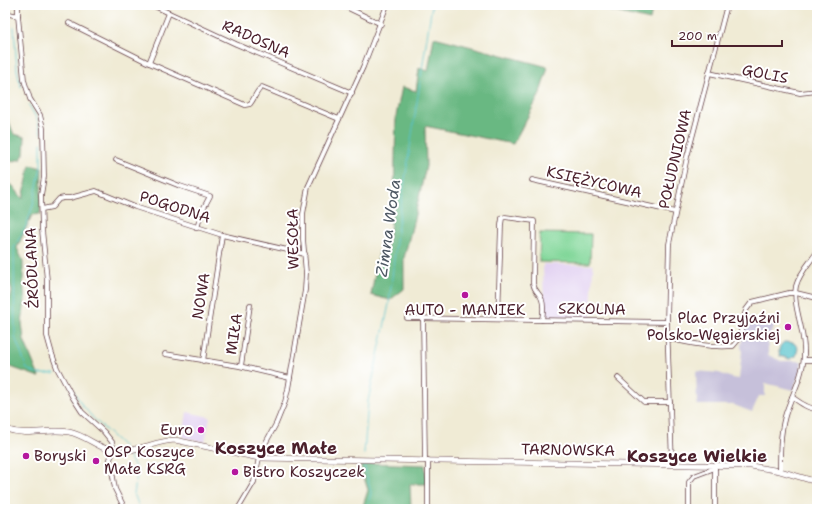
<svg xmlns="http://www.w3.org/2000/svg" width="822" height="514" font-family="'Shantell Sans',sans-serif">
  <rect width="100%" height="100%" fill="#fff"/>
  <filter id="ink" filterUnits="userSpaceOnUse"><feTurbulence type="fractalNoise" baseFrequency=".025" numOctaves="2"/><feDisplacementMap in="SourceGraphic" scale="8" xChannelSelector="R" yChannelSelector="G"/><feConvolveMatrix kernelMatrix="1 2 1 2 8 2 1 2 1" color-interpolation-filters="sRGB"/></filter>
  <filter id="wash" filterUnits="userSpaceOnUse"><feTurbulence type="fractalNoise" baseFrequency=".012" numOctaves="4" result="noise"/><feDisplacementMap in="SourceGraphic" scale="16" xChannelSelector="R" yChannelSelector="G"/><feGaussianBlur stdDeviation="0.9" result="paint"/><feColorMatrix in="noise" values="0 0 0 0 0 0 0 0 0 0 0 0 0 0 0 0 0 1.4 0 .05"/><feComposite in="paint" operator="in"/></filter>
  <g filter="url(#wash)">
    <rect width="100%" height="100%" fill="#f0ebd5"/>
    <g fill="#e3d3f2">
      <polygon points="543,264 593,265 591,317 544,316"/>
      <polygon points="187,412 210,417 205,442 183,437"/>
    </g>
    <polygon fill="#c6c0da" points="748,317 775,324 768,339 768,355 781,361 802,361 800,372 793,390 765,383 765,396 759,396 752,412 734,405 697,405 696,371 719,373 732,378 739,379 742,351 741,345"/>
    <polygon fill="#82d79a" stroke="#667b62" points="540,233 591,234 590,263 539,262"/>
    <g fill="#69b882" stroke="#5a6c56">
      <polygon points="589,5 653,5 650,20 589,6"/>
      <polygon points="434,37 548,67 539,96 513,144 425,126 426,166 414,219 404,258 404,289 390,300 371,295 379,251 387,250 394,201 396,116 402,87 416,91 419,68 428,71"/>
      <path d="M5 116C11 122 10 127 14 134L25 137 24 154 21 159 9 162 5 171Z"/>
      <polygon points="30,165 42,168 40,214 32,215 17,248 23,261 23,280 25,300 22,323 24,340 39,377 5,365 5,313 12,292 6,269 5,269 5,182 13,186 23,199"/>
      <polygon points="366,463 425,465 427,484 410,484 411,509 362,509 368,490 360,465"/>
    </g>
    <path fill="#56c3cc" stroke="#50717c" d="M784 342 794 343 798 348 796 356 790 359 780 356C778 350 779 346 784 342Z"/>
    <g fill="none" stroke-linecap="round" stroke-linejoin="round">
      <g stroke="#56c3cc" stroke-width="1">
        <polyline points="14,27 17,70 21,87"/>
        <polyline points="29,105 38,121 41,134"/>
        <polyline points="41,143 41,167 33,205 26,226 14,248 15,337 27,369 37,374 55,374"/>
        <polyline points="70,385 82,405 94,419 124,447"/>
        <polyline points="364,454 368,401 389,304 398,225 432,5"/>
        <polyline points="128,455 137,470 137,475 134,494 140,509"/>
        <polyline points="364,464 371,493 367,509"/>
      </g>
    </g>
  </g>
  <g filter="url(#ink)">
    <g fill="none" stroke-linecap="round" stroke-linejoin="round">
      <g stroke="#633e44" stroke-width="5.5">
        <g id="minor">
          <polyline points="18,5 18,16 24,80 30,99 40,115 43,128 44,177 41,195 42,230 47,280 47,336 52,354 57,368 73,398 82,412 104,432 112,442 114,451 110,459 115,489 125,509"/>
          <polyline points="152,5 236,44 352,93"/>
          <polyline points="342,5 381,24"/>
          <polyline points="5,13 18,16"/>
          <path d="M69 23 149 63 245 105 250 104C255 98 256 91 262 87L339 119"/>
          <polyline points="149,63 169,13"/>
          <polyline points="709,73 800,93 817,91"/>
          <polyline points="116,160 180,186 210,196 202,211 197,228"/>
          <polyline points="532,180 675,212"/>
          <polyline points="42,209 52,207 59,199 64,198 70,198 96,191 135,207 222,235 305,254"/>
          <polyline points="407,318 667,322"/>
          <polyline points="423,318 425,461"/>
          <path d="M498 319 501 225 502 218 505 217 534 221 533 283C535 294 540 292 542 300 544 306 543 314 542 320"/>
          <path d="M667 338C688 343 711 348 733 346L739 339 746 310 752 302 789 293H796L817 298"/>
          <polyline points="165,354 239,366 290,378"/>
          <polyline points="804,360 817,360"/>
          <polyline points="203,361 222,235"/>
          <polyline points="241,366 250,305"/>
          <polyline points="618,378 644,402 670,402"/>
          <path d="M792 397C799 402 808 409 817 409"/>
          <polyline points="428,460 428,509"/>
          <polyline points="672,464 667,322 669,244 687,157 727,5"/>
          <polyline points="715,465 715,509"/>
          <path d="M780 471C780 453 780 434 785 416 791 396 803 377 804 355 806 332 792 307 796 286 799 274 810 262 817 252"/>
          <polyline points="238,509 254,482 260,453 276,424 285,402 288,389 305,290 306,273 303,239 303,214 308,187 363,67 387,5"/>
          <polyline points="689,509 689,482 694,476 715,468"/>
        </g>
      </g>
      <g stroke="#633e44" stroke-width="6">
        <path id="tertiary" d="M5 429C29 437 47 428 69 432 86 435 101 451 117 451 137 452 155 441 175 440L259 458 751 466 780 471 817 482"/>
      </g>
      <use href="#minor" stroke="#fff" stroke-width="4"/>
      <use href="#tertiary" stroke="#fff" stroke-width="5"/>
    </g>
  </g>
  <g fill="#b5179e" stroke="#fff" stroke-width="1.5">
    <circle cx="465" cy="295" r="4"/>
    <circle cx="788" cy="327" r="4"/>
    <circle cx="201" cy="430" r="4"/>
    <circle cx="26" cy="456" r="4"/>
    <circle cx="96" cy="461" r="4"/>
    <circle cx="235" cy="472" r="4"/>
  </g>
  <g text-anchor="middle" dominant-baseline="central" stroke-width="4" stroke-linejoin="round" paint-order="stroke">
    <g font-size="15" fill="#4a1f2b" stroke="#fff">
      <text transform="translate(256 39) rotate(24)">RADOSNA</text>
      <text transform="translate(765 74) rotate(11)">GOLIS</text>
      <text transform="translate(675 159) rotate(-77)">POŁUDNIOWA</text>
      <text transform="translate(594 182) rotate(13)">KSIĘŻYCOWA</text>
      <text transform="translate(175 207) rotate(18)">POGODNA</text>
      <text transform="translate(293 239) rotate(-91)">WESOŁA</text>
      <text transform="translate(32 268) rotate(-92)">ŹRÓDLANA</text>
      <text transform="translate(201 296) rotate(-81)">NOWA</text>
      <text transform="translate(592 309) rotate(1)">SZKOLNA</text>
      <text transform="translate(234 334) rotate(-81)">MIŁA</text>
      <text transform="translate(568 450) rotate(1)">TARNOWSKA</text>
    </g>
    <g font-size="15" fill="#4a1f2b" stroke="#fff" text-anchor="start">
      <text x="465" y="310" text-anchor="middle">AUTO - MANIEK</text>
      <text x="780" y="318" text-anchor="end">Plac Przyjaźni<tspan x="780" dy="17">Polsko-Węgierskiej</tspan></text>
      <text x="193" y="430" text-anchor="end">Euro</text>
      <text x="104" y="452">OSP Koszyce<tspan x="104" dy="17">Małe KSRG</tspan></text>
      <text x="34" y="456">Boryski</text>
      <text x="243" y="472">Bistro Koszyczek</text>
    </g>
    <g font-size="16" font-style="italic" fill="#4e5863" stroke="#fff">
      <text transform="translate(388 228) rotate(-82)">Zimna Woda</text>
    </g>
    <g font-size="17" font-weight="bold" fill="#4a1f2b" stroke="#fff">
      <text x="276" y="448">Koszyce Małe</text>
      <text x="697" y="456">Koszyce Wielkie</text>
    </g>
  </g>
  <rect width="822" height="514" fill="none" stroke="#fff" stroke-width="20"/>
  <path d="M672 40v6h110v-6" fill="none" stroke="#4a1f2b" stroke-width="2"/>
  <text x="678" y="40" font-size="12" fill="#4a1f2b" stroke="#ffffff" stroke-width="3" paint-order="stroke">200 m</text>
</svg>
